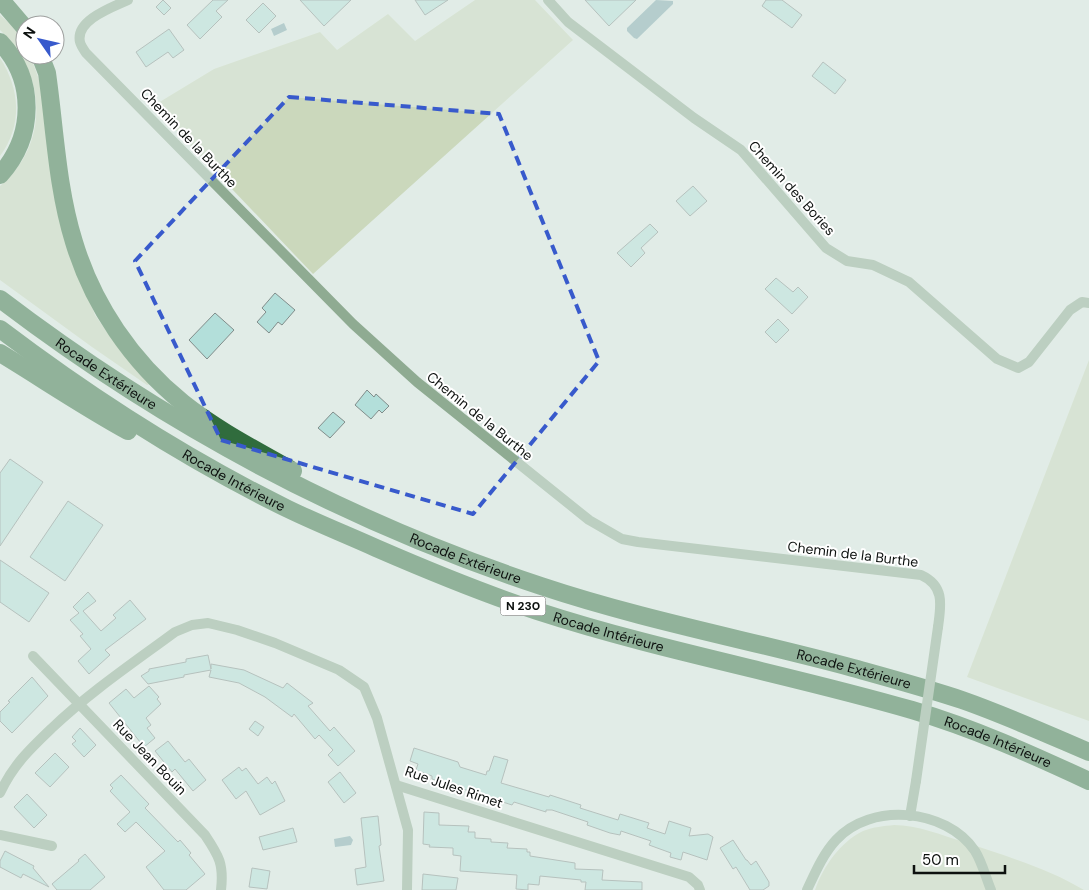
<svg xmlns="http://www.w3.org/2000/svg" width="1089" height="890" font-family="'DM Sans',sans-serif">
  <rect width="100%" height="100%" fill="#e1ece7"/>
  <g fill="#cbd8bc">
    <polygon points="475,0 535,0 573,40 313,274 153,106 214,69 320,32 337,50 388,14 415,41"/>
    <path d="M0 15C12 25 25 39 25 55H30L41 85 68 239 95 315 122 353 150 384 147 385 92 347 0 280V186C50 144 47 73 0 30Z"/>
    <path d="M0 58C20 89 23 125 0 156Z"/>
    <polygon points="1089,360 1089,721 967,677"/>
    <path d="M894 825C918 825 941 835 964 842 1003 855 1050 869 1084 890H815C823 867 840 842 863 831 873 827 884 826 894 825Z"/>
  </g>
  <g fill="#7ea7ae">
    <polygon points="656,0 673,1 673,4 637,39 634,38 627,31 627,28"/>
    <polygon points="284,23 287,30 274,36 271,29"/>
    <polygon points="350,836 353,840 351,845 335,847 334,839"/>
  </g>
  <g fill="#b3dfda" stroke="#818d8b">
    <polygon points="163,0 171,8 164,15 156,7"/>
    <polygon points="213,0 228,0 216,11 222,17 200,39 187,25"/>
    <polygon points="300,0 351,0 324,26"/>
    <polygon points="415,0 448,0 425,15"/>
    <polygon points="585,0 636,0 609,26"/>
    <polygon points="766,0 782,0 802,15 792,28 762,6"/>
    <polygon points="263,3 276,16 259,33 246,20"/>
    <polygon points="169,29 184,50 173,58 168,52 146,67 136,52"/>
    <polygon points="823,62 846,80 835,94 812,76"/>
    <polygon points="693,186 707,201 690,216 676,201"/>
    <polygon points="650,224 658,232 641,248 645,253 631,267 617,253"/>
    <polygon points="776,278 793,292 798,287 808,297 792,314 765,289"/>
    <polygon points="275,293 295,310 282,325 278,322 269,333 257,322 266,312 262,308"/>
    <polygon points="215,313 234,330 207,359 189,340"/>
    <polygon points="778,319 789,330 776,343 765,332"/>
    <polygon points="367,390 374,397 376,394 389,406 382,413 379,410 371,419 355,405"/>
    <polygon points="333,412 345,422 330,438 318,428"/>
    <polygon points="10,459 43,482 0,546 0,473"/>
    <polygon points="68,501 103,525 65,581 30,557"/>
    <polygon points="0,560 49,593 29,622 0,602"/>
    <polygon points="88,592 96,601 83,611 101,631 116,618 113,615 130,600 146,619 105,650 110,655 89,674 78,661 91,649 80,636 83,634 70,620 79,613 73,607"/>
    <polygon points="208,655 211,669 211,664 244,670 283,688 287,683 313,703 308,706 330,731 334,727 355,751 338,766 328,755 333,750 319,735 315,739 294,714 292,717 265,697 239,683 209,677 211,670 184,675 184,677 148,684 141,676 149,671 149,669 186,662 186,659"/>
    <polygon points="32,677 48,696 12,733 0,721 0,712 10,702 8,701"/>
    <polygon points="149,686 159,697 157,699 161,704 146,718 151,725 147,728 155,738 144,747 109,703 126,689 134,698"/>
    <polygon points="255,721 264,727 258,736 249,729"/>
    <polygon points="80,728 96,745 84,757 72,744 76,741 72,737"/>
    <polygon points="168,741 185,762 189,759 206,780 193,791 175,769 172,772 155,751"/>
    <polygon points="414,748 458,762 460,767 486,775 487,771 489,771 494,756 508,760 501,783 549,797 550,795 581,805 580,808 618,820 620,814 649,823 647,828 665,834 669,821 691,828 689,836 708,834 713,837 707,860 683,852 681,860 670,857 671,853 649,845 651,841 621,831 620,835 610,833 587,825 588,822 552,810 546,810 546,812 514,802 512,805 432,779 432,776 416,770 418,764 410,761"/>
    <polygon points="55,753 69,767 50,787 35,773"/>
    <polygon points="239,767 242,771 246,768 258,784 267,777 272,784 275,781 285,801 260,815 246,791 236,799 222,780"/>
    <polygon points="340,772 356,793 344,803 328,782"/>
    <polygon points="121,775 149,804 145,808 178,842 180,840 191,853 189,855 205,874 186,890 164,890 146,867 165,851 136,822 125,832 117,824 130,812 110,791 113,788 110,785"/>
    <polygon points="27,794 47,815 34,828 14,807"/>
    <polygon points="424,812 439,813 439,825 469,826 468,832 475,832 475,838 491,839 491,842 508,843 507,848 527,849 527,852 530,852 530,856 575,863 575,869 603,870 602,880 642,882 642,890 585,890 586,882 581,882 581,880 540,876 539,885 528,884 528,890 516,889 517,875 460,871 461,856 453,855 453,848 429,847 430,845 423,844"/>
    <polygon points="378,816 381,845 379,846 384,881 357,885 355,869 366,867 361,818"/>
    <polygon points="293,828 297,842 263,850 259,837"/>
    <polygon points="733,840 746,860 747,860 751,865 756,861 769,882 769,886 763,890 750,890 736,867 733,869 720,848"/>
    <polygon points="5,851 34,866 33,868 49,887 23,874 21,878 0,867 0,861"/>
    <polygon points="85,854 105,877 90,890 57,890 52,884 79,861 78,860"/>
    <polygon points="252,868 270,871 267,889 249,887"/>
    <polygon points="423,874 458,878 456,890 422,890"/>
  </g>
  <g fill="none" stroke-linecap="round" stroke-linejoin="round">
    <g stroke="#8fab92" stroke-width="10">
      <path d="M128 0C113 7 75 20 80 42 81 46 84 50 86 53L353 324 417 382 589 520 622 539 638 542 921 575C945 586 941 605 938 627"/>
      <polyline points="548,0 568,22 694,118 741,150 826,248 847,261 873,265 909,282 997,359 1018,368 1029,362 1070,310 1082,302 1089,303"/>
      <path d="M33 656 205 835C219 856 224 864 221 890"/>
      <polyline points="396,785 689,877 698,885 700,890"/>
      <path d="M0 793C13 765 30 749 52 728 90 692 133 663 175 632L192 625 208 623 237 630 275 643 339 670 364 687 377 718 408 830 407 890"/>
      <polyline points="910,816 916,781"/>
      <polyline points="0,835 52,846"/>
      <path d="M807 890C815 873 823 854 836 840 870 802 946 808 975 851 982 862 986 878 991 890"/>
    </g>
    <g stroke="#306c3d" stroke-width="18">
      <polyline points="1,0 25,28"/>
      <path d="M0 42C36 80 35 136 0 175"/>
      <path d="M40 55 47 73C55 129 57 188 74 242 93 305 132 362 183 403 217 430 256 450 293 471"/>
      <path id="s1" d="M0 299C164 424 345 521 541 586 643 620 749 640 853 668 889 678 926 688 962 700 1005 715 1047 734 1089 752"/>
      <path id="s2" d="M0 329C91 398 186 459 288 509 317 523 347 535 376 548 429 571 482 593 537 611 660 651 788 674 912 710 973 728 1031 754 1089 781"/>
      <path d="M0 353C43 379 84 407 128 431"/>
    </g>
    <polyline stroke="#8fab92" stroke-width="10" points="916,781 938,627"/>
  </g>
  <path d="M0 0H1089V890H0ZM289 97 499 114 599 361 473 514 221 440 135 261Z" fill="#e1ece7" fill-opacity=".55" fill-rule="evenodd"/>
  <path fill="none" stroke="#385acc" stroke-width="4" stroke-dasharray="10 6" stroke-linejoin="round" d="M289 97 499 114 599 361 473 514 221 440 135 261Z"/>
  <g text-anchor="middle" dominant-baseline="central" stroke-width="4" stroke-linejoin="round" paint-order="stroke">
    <rect fill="#fff" stroke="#565857" stroke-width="1" x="500.5" y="596.5" width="45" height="19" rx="4"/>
    <g font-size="12" font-weight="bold" fill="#0d110f">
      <text x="523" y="606">N 230</text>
    </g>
    <g font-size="14" fill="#0d110f" stroke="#fff">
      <text transform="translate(189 138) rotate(46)">Chemin de la Burthe</text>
      <text transform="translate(792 188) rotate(48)">Chemin des Bories</text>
      <text stroke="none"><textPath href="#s1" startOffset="130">Rocade Extérieure</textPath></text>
      <text transform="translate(480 416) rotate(39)">Chemin de la Burthe</text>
      <text stroke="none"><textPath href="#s2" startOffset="279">Rocade Intérieure</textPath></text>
      <text transform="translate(853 554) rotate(7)">Chemin de la Burthe</text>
      <text stroke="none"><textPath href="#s1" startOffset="535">Rocade Extérieure</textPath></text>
      <text stroke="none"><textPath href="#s2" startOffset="684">Rocade Intérieure</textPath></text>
      <text stroke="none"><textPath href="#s1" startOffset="939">Rocade Extérieure</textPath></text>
      <text stroke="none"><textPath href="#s2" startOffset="1089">Rocade Intérieure</textPath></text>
      <text transform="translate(150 757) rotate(46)">Rue Jean Bouin</text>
      <text transform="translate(454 787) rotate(19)">Rue Jules Rimet</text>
    </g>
  </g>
  <g transform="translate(40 40) rotate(304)"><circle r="24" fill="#ffffff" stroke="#9ea09f"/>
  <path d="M0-4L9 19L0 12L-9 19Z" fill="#385acc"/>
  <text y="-8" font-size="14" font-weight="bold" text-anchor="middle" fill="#0d110f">N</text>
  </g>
  <path d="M914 865v8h91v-8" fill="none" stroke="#0d110f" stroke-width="2.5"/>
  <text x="922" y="865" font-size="15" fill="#0d110f" stroke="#ffffff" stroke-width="4" paint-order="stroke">50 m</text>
</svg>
